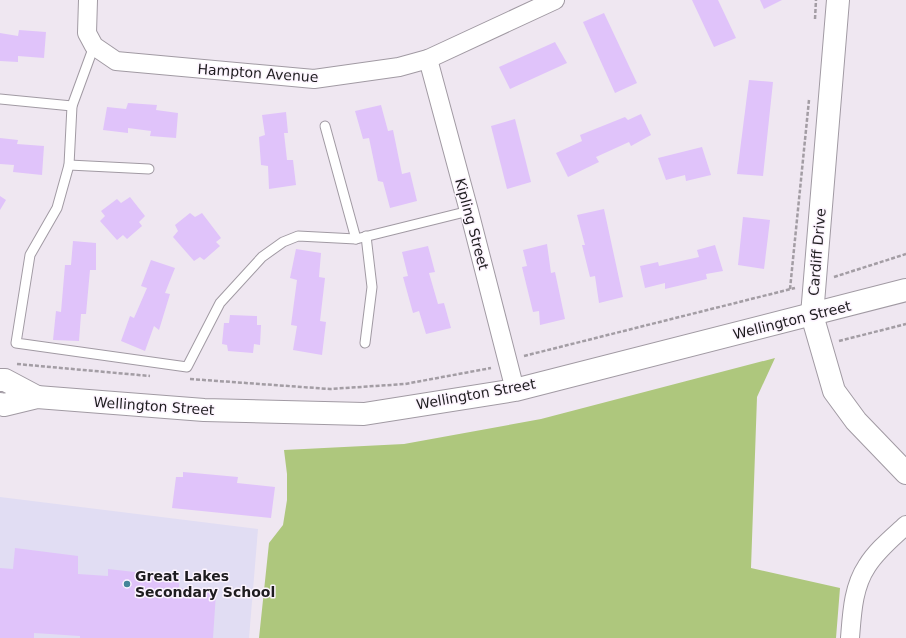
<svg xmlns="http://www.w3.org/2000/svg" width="906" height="638" font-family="'DejaVu Sans',sans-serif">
  <rect width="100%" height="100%" fill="#efe7f1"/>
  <polygon fill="#e1ddf3" points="0,497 258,529 249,638 0,638"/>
  <polygon fill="#aec77d" points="775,358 757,397 751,568 840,588 836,638 259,638 269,543 283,525 287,500 287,474 284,450 404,444 541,419"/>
  <g fill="#e0c3fa">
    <polygon points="692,0 718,0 736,38 714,47"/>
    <polygon points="760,0 782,0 764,9"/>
    <polygon points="604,13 637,83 615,93 583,22"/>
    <polygon points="19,30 46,32 44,58 18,56 18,62 0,61 0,33 18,36"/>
    <polygon points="555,42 567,63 510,89 499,67"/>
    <polygon points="749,80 773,82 763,176 737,174"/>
    <polygon points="128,103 157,105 156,110 178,113 176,138 150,136 151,131 128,128 128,133 103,130 107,107 126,109"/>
    <polygon points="381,105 388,131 393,130 402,174 410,172 417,201 390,208 383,182 378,181 369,138 363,139 355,111"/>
    <polygon points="286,112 288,133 284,133 287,160 293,160 296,185 269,189 268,166 261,165 259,137 265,135 262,115"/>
    <polygon points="641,114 651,135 631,146 629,142 596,157 599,162 568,177 556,153 582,141 580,135 625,117 628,120"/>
    <polygon points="515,119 531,182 507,189 491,126"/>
    <polygon points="0,138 18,140 17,144 44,146 42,175 13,172 14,165 0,164"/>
    <polygon points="702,147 711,175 686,181 685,175 666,180 658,158"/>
    <polygon points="0,196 6,200 0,210"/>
    <polygon points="130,197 145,216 139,222 142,226 127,239 123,235 117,240 100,221 105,216 101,211 117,199 121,203"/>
    <polygon points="604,209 623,297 599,303 595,276 590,277 582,245 585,245 577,215"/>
    <polygon points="190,213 195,217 202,213 221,238 216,242 220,246 204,260 200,257 194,261 173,237 178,231 175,225"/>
    <polygon points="743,217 770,220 764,269 738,265"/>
    <polygon points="73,241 96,243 96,270 90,270 86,314 81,314 79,341 53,340 56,311 61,312 65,265 71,265"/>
    <polygon points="547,244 551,273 555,272 565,319 540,325 539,311 533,312 522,267 527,266 523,250"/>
    <polygon points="715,245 723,271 706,274 707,279 665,289 665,283 645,288 640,266 658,262 659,266 699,257 697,250"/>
    <polygon points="428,246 435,272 429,273 438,304 444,303 451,328 426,334 419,311 413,313 403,277 408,276 402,252"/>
    <polygon points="296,249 321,253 319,277 325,278 320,321 326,322 322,355 293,350 297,326 291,325 297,280 290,278"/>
    <polygon points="151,260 175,268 165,293 170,294 159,330 154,326 145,351 121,341 130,316 134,318 147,288 141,286"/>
    <polygon points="230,315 257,316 257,325 261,325 260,345 254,344 253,353 228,351 227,345 222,344 224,323 229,323"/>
    <polygon points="183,472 238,477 237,483 275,487 271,518 172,508 176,477 183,477"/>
    <polygon points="15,548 78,556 78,574 108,576 108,569 179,577 179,588 216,593 213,638 80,638 80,636 34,633 34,638 0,638 0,568 13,569"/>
  </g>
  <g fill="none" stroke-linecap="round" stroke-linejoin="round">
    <g stroke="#a19aa3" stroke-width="11">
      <g id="lane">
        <polyline points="94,46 72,106 69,165 57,208 30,255 16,343 187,367 220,303 262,257 283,242 298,236 356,239 469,211"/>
        <polyline points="0,99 72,106"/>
        <polyline points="325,126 356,239"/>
        <polyline points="69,165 149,169"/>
        <polyline points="365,343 372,287 366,236"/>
      </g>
    </g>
    <g stroke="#a19aa3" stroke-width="20">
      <g id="street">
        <polyline points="88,0 87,33 94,46 116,61 314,79 399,67 428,59 555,0"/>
        <polyline points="428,59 469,211 515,390"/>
        <path d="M850 638C852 613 853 587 867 566 877 550 892 538 906 525"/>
      </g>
    </g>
    <g stroke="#a19aa3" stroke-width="24">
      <g id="secondary">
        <polyline points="838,0 812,315 834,391 856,421 906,473"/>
        <polyline points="0,380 5,380 37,397"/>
        <polyline points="0,404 4,405 37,397 204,410 364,414 515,390 906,290"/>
      </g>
    </g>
    <g stroke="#a39da4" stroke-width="2.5" stroke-dasharray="4 2" stroke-linecap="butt">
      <polyline points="815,19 816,0"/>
      <polyline points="834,277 906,254"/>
      <polyline points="790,289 809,100"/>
      <polyline points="839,341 906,324"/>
      <polyline points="524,356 795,288"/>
      <polyline points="17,364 150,376"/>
      <polyline points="190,379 330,389 405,384 491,368"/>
    </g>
    <use href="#lane" stroke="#fff" stroke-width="9"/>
    <use href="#street" stroke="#fff" stroke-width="18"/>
    <use href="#secondary" stroke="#fff" stroke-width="22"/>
  </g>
  <circle fill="#458599" stroke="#fcf4fe" stroke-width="1.5" cx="127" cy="584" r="4"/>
  <g text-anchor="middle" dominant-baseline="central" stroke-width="3" stroke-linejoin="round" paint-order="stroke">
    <g font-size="14" fill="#1e1c1f" stroke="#fcf4fe">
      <text transform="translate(258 73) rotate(4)">Hampton Avenue</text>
      <text transform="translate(472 224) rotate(75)">Kipling Street</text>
      <text transform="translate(817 252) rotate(-85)">Cardiff Drive</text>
      <text transform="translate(792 320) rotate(-14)">Wellington Street</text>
      <text transform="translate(476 394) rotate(-10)">Wellington Street</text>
      <text transform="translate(154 406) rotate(4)">Wellington Street</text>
    </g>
    <g font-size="14" font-weight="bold" fill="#1e1c1f" stroke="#fcf4fe" text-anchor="start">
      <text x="135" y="576">Great Lakes<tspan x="135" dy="16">Secondary School</tspan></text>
    </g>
  </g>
</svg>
